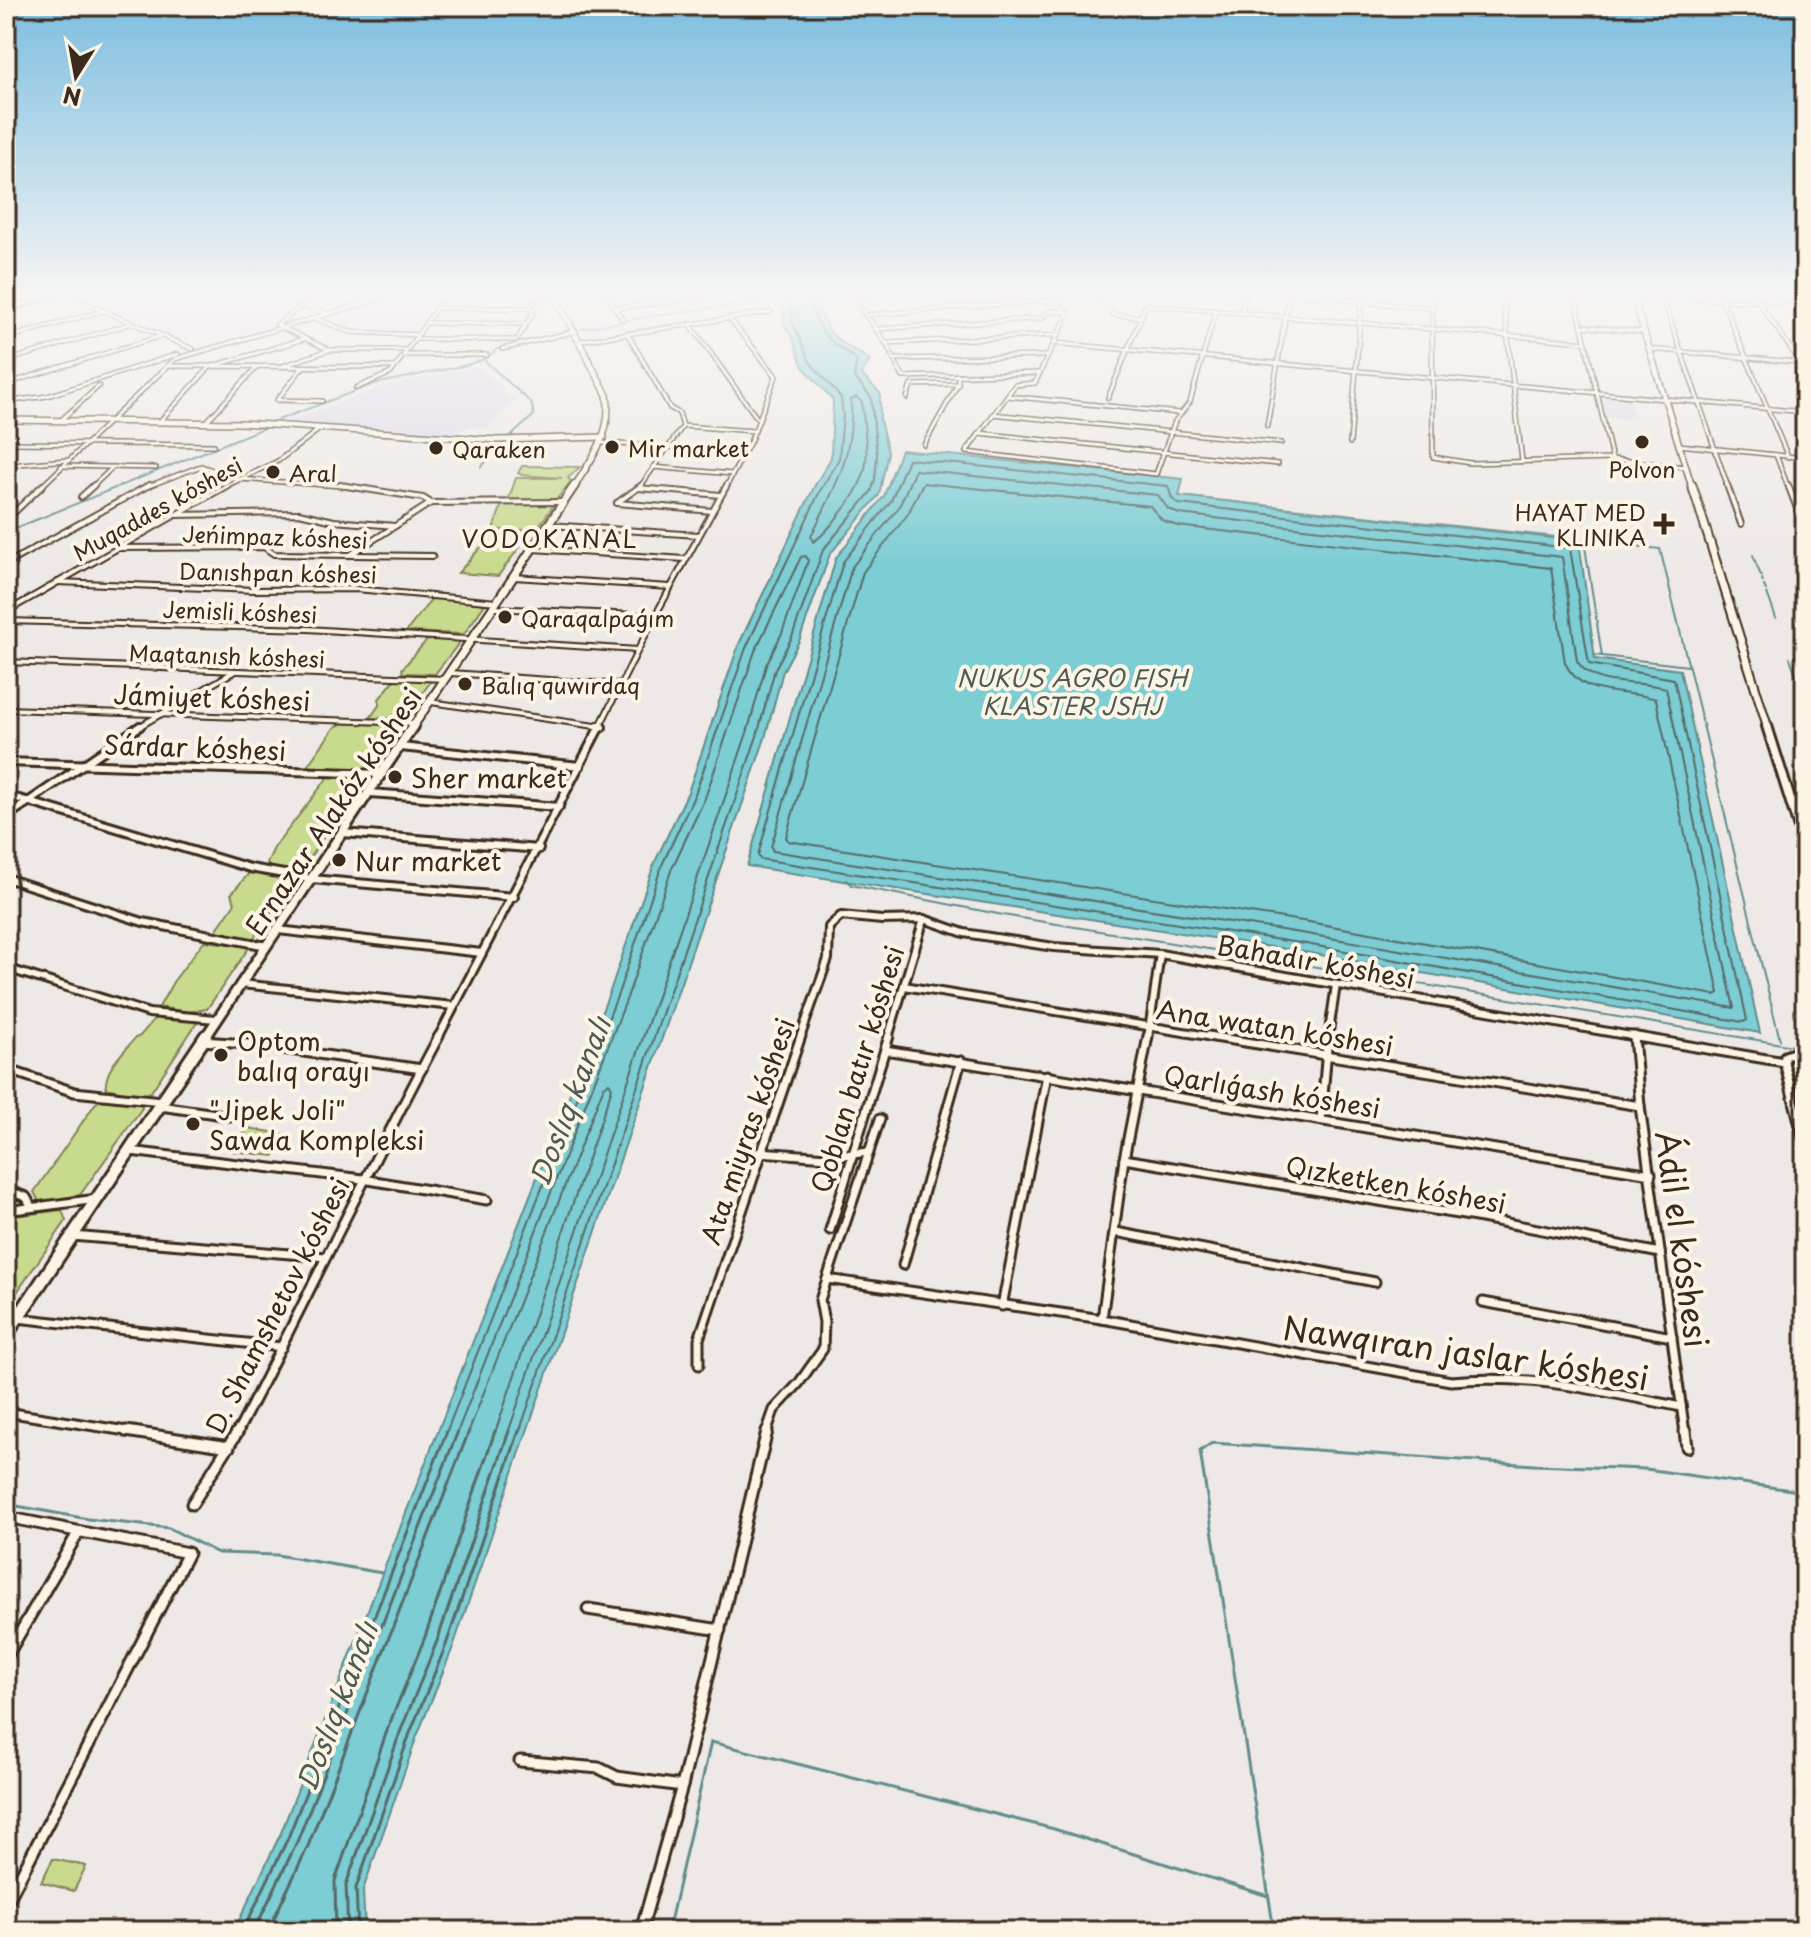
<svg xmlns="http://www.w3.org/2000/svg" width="1811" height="1937" font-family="'Playpen Sans',sans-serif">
  <rect width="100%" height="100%" fill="#eee9e6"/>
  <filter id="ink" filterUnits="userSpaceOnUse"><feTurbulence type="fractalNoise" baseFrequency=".0125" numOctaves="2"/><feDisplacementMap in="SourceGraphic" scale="16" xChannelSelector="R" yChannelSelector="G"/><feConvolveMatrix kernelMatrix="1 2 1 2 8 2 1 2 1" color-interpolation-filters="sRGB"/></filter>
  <g filter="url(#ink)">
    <g fill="#dddbe8">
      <polygon points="74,296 309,296 301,302 290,303 262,324 263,327 218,340 199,336 179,341"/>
      <polygon points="398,296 441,296 418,329 410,334 352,331 322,318"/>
      <polygon points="480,366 505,390 502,392 516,399 487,429 471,427 449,433 281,423 392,384"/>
      <polygon points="1600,397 1630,400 1636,420 1606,418"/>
    </g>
    <g fill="#c8da8e" stroke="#828256" stroke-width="2">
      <polygon points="522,466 580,467 568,478 571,481 556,500 508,501 516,478 562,478 522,475 518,473"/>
      <polygon points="550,503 553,506 536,530 493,530 502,504"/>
      <polygon points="489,545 520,547 498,576 458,573 481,547"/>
      <polygon points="433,597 485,604 464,634 406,632"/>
      <polygon points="435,639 459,640 459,643 435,674 403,673 402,669 426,641"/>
      <polygon points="396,678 432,680 403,719 370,718 380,704 379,699"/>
      <polygon points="344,722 403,726 370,767 364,770 306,768 334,728"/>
      <polygon points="336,775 363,779 304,866 295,871 269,867 267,863 274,848 329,776"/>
      <polygon points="256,871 294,878 253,939 218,936 217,929 235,903 231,894 250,872"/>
      <polygon points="204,941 247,946 248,949 207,1009 187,1012 159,1007 173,982"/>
      <path d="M157 1016 198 1021 151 1092 140 1096 106 1088C104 1069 124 1052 135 1038L140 1036Z"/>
      <polygon points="105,1096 141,1101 142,1108 80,1195 40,1203 34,1192 95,1104"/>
      <polygon points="248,1128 288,1135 274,1156 232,1151"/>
      <polygon points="62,1210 66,1221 6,1308 6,1217"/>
      <polygon points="53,1859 86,1866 74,1891 41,1882"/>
    </g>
    <g fill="#7ccdd4" stroke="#628c8b" stroke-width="2">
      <path d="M782 296C836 296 807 307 834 336 843 345 859 352 870 360L861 374 880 393V420L888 453 879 495 830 554 799 641 783 671 765 738 453 1647 417 1736 363 1890 365 1931H234L280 1835 610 991 655 862 688 792 739 644 814 487 831 458 833 400 803 367 793 339 784 324Z"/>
      <polygon points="901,450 1183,479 1179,496 1579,541 1595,659 1680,670 1760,1033 1304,952 747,866 836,558 884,496"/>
    </g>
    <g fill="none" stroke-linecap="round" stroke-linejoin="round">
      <g stroke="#556b67" stroke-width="2">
        <path d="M856 397 862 402C865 451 877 467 843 510 834 521 826 534 813 542L811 536C835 487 854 457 851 400Z"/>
        <polygon points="908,459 1168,486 1172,499 1179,504 1570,548 1589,664 1674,679 1747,1020 1743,1022 1306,944 760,859 758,855 843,562 891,501"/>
        <path d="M915 470 1158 495 1168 509 1179 514 1562 557 1577 661C1595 690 1637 679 1666 688L1734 1008 1307 934 773 851 771 847 852 567 899 507Z"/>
        <path d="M923 483 1150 506 1162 520 1177 526 1551 568 1565 663C1583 700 1623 688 1656 699L1719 993 1715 995 1309 922 788 841 786 837 863 572 908 514Z"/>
        <polyline points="446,1433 618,994 662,865 695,794 746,648 820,491 839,459 843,415 841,398 810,362 792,321 790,296"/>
        <polyline points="457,1433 627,998 672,868 705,798 755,651 801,557 806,556 808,561 782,633 766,665 747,733 508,1433"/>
        <polyline points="468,1433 604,1086 609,1083 612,1088 495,1433"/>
        <path d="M519 1433 757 736 775 669 792 637 823 550 871 492 875 480 877 456 871 397 854 377 857 359C825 340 819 332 808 296"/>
      </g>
      <g stroke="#556b67" stroke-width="3">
        <polyline points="243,1931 288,1838 447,1431"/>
        <polyline points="254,1931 297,1842 458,1431"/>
        <polyline points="268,1931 308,1846 469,1431"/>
        <polyline points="336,1931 335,1881 389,1725 425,1637 495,1431"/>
        <polyline points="348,1931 346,1885 401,1730 437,1641 509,1431"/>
        <polyline points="358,1931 356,1888 410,1733 446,1645 519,1431"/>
      </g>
      <g stroke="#628c8b" stroke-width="2">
        <polyline points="756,302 782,299"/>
        <polyline points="626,320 750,303"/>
        <polyline points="581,329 620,322"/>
        <polyline points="485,361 528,400"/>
        <polyline points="278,420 374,384 467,365 487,358 497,349 565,332"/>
        <polyline points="510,437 534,415 531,402"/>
        <polyline points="481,467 504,443"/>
        <polyline points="1189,497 1584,540 1602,656"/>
        <polyline points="6,532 266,427"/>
        <polyline points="1584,540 1660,549 1780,1040"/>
        <polyline points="1753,555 1756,564"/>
        <polyline points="1757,566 1761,576"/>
        <polyline points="1762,579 1763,582"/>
        <polyline points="1764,586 1766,590"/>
        <polyline points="1767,593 1776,618"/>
        <polyline points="1594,655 1688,666"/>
        <polyline points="1790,658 1805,699"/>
        <polyline points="846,880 851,885 1003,915 1793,1046"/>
      </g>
      <g stroke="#628c8b" stroke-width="3">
        <polyline points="6,1504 88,1519 169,1528 218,1553 277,1555 382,1573"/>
        <polyline points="668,1931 711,1742 1054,1829 1268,1896"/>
        <polyline points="1274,1931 1200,1451 1212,1443 1534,1465 1646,1469 1805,1492"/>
      </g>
      <g stroke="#3b2a1e" stroke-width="6">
        <g id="street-far4">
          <polyline points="69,296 193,349"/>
          <polyline points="315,296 277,325 329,350 407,350"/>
          <polyline points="356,296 370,302"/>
          <polyline points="607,296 623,320"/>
          <polyline points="748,296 754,304"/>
          <polyline points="852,296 886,343 903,377 1039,373"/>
          <polyline points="1057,296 1056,300 1068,314 1035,383 1015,385 966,452 1156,474 1175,421 1190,402 1216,310"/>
          <polyline points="1097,296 1114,315 1141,317"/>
          <polyline points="1302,296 1432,308"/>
          <polyline points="1432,296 1433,457 1470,463 1612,459 1686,467"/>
          <polyline points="1503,296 1522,461"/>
          <polyline points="1575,296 1612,459"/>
          <polyline points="1626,296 1805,303"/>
          <polyline points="1662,296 1728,487"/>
          <polyline points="1754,296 1805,369"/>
          <polyline points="855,299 868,300 876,296"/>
          <polyline points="1722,300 1788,457"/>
          <polyline points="303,305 328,314"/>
          <polyline points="1146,305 1585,342"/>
          <polyline points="436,308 530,308"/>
          <polyline points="615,308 718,296"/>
          <polyline points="1241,313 1245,296"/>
          <polyline points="867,315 1056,300"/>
          <polyline points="314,318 350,332 418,335"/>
          <polyline points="426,323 526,324"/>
          <polyline points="690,324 759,421"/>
          <polyline points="1581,326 1644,332"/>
          <polyline points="877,329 1031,319 1042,318 1048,311 1068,312"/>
          <polyline points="627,333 670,408 679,413 683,426"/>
          <polyline points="6,338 103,311"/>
          <polyline points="415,339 517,340 534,311 530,308 533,303 552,296"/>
          <polyline points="580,341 771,312"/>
          <polyline points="886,343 1058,335"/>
          <polyline points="1054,343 1805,412"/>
          <polyline points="502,349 576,331"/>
          <polyline points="1649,349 1805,363"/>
          <polyline points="404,355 487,355"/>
          <polyline points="895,359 1047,356"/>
          <polyline points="6,361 133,323"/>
          <polyline points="167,366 395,367"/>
          <polyline points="283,366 329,350"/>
          <polyline points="303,367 277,400 322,401"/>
          <polyline points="6,384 161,336"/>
          <polyline points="356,388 391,373 445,296"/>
          <polyline points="1007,396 1179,413"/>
          <polyline points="907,398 911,385 958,384"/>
          <polyline points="1108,398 1146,305"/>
          <polyline points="6,402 47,396 178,354"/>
          <polyline points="993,414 1281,443"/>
          <polyline points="61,420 99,386"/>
          <polyline points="160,421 210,367 304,339"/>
          <polyline points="206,422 257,367"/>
          <polyline points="683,426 755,431"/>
          <polyline points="1267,426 1289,296"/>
          <polyline points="979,433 1278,464"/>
          <polyline points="6,443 214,445"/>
          <polyline points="603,443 745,452"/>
          <polyline points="1350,443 1362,296"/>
          <polyline points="924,445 958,384 958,375"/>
          <polyline points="1679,445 1805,458"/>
          <polyline points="1776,455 1788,487"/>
          <polyline points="61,466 156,468"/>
          <polyline points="653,467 732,474"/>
          <polyline points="6,469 20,464 68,460"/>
          <polyline points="41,487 175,359 390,296"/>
          <polyline points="92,487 113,467"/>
          <polyline points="146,487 201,466 238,479 357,487"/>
          <polyline points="224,487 278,461 321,428"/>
          <polyline points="640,487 683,426"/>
          <polyline points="726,487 751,440 776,376 729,318"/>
        </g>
      </g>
      <g stroke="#3b2a1e" stroke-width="8">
        <g id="street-far3">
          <polyline points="340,485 423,498 431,503 564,502"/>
          <polyline points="1727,485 1741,524"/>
          <polyline points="1788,485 1805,529"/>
          <polyline points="638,488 721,495"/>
          <polyline points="81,497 94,485"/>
          <polyline points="617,503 642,485"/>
          <polyline points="617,503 712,511"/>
          <polyline points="175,515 299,513 334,521 395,526"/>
          <polyline points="6,520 43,485"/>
          <polyline points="549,525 698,535"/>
          <polyline points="118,548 264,547 274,554 433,556"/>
          <polyline points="533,549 685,559"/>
          <polyline points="350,555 431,503"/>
          <polyline points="6,564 149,485"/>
          <polyline points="514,577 670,587"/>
          <polyline points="58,582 254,590 356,589 497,602"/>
          <polyline points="494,608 655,616"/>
          <polyline points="6,612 228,485"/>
          <polyline points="6,621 308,629 638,650"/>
          <polyline points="6,662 446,679"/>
          <polyline points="451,673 621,685"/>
          <polyline points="431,702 602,727"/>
          <polyline points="6,709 417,723"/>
          <polyline points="137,728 235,671"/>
          <polyline points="599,728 655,616 727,485"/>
        </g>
      </g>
      <g stroke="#3b2a1e" stroke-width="12">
        <g id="street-far2">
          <polyline points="598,726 602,727"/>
          <polyline points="401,747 580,766"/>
          <polyline points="6,762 383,774"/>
          <polyline points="370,793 559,807"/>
          <polyline points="6,795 250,868 312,879 514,897"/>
          <polyline points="6,817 140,726"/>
          <polyline points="343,833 539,849"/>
          <polyline points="6,878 143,922 267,946"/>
          <polyline points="278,930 482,953"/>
          <polyline points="6,968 149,1013 216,1019"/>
          <polyline points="240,984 454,1006"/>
          <polyline points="904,986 1220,1038"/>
          <polyline points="438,1038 600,726"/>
          <polyline points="800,1038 828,959 829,927 841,916 882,920 924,919 964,933 1054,947 1160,954 1643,1038"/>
          <polyline points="888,1038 924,919"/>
          <polyline points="1148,1038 1160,954"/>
          <polyline points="1328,1038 1336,985"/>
        </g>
      </g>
      <g stroke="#3b2a1e" stroke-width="13">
        <g id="street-far1">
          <polyline points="1208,1036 1640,1106"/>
          <polyline points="1631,1036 1784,1062"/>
          <polyline points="1634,1036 1640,1106 1685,1433"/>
          <polyline points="201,1041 248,1044 422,1069"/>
          <polyline points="885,1050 1651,1174"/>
          <polyline points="1784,1062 1805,1145"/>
          <polyline points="1784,1062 1785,1056 1805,1049"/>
          <polyline points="6,1069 74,1092 162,1101"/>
          <polyline points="160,1106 230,1116"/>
          <polyline points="1321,1120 1328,1036"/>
          <polyline points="130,1151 363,1179 487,1200"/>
          <polyline points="759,1152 828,1157 869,1152"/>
          <polyline points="1124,1159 1476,1217 1660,1253"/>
          <polyline points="6,1190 26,1197 32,1207"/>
          <polyline points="6,1211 97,1199"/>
          <polyline points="830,1230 889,1036"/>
          <polyline points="1116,1232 1375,1282"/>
          <polyline points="72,1236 326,1257"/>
          <polyline points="903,1265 961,1061"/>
          <path d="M827 1279 1102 1319 1451 1381C1530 1373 1604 1392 1681 1407"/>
          <polyline points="1483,1302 1672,1337"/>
          <polyline points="1002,1306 1047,1075"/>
          <polyline points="17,1318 282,1347"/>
          <polyline points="1102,1319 1124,1159 1148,1036"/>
          <polyline points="699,1365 699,1339 801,1036"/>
          <polyline points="6,1412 139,1433"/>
          <path d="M237 1433C306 1301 369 1167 439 1036"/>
          <polyline points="766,1433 774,1410 799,1383 823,1349 824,1322 820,1300 880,1119"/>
        </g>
      </g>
      <g stroke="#3b2a1e" stroke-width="15">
        <g id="street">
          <polyline points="126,1431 229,1447"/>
          <polyline points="1685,1431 1687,1447"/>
          <polyline points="192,1504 238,1431"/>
          <polyline points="6,1517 188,1553 6,1904"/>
          <polyline points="588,1609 720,1630"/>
          <polyline points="6,1657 78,1533"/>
          <polyline points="520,1761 599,1768 617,1777 682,1786"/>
          <polyline points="641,1931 682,1786 767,1431"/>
        </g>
      </g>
      <g stroke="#3b2a1e" stroke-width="8">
        <g id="secondary-far3">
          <path d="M555 296 607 395C613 432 593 457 574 487"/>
          <polyline points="1633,296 1692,487"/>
          <polyline points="6,420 241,423 497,440 604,437"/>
        </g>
      </g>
      <g stroke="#3b2a1e" stroke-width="11">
        <g id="secondary-far2">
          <polyline points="1692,485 1768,728"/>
          <polyline points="412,728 575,485"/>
        </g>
      </g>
      <g stroke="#3b2a1e" stroke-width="14">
        <g id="secondary-far1">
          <polyline points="1767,726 1805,847"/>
          <polyline points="205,1038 413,726"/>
        </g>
      </g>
      <g stroke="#3b2a1e" stroke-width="17">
        <polyline id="secondary" points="6,1335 206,1036"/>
      </g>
      <g stroke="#3b2a1e" stroke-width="6">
        <polygon id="primary" points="46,296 55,296 6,311 6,307"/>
      </g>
      <use href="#street-far4" stroke="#fcf5e5" stroke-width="3"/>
      <use href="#street-far3" stroke="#fcf5e5" stroke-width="4"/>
      <use href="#street-far2" stroke="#fcf5e5" stroke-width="6"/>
      <use href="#street-far1" stroke="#fcf5e5" stroke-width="7"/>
      <use href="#street" stroke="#fcf5e5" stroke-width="9"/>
      <use href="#secondary-far3" stroke="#fcf5e5" stroke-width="5"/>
      <use href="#secondary-far2" stroke="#fcf5e5" stroke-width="7"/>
      <use href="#secondary-far1" stroke="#fcf5e5" stroke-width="8"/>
      <use href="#secondary" stroke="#fcf5e5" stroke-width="11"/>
      <use href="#primary" fill="#fcf5e5" fill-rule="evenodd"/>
    </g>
  </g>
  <linearGradient id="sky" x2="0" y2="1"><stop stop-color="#7dbee0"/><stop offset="0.52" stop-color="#f7f5f4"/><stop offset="1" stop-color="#f7f5f4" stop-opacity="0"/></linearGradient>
  <rect width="1811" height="568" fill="url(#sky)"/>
  <g fill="#3b2a1e" stroke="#fcf5e5" stroke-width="3">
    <circle cx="1642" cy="442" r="8"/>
    <circle cx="612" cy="447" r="8"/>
    <circle cx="436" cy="448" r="8"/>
    <circle cx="273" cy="472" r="8"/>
    <path d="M1660 512h8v8h8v8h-8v8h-8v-8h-8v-8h8z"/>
    <circle cx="505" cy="617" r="8"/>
    <circle cx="465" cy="684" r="8"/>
    <circle cx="395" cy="777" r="8"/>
    <circle cx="339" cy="860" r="8"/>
    <circle cx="221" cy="1055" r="8"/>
    <circle cx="193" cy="1124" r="8"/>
  </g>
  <g text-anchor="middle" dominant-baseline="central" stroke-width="8" stroke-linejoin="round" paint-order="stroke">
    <g font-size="22" fill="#3b2a1e" stroke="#fcf5e5" text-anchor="start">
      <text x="628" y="447">Mir market</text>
      <text x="452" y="448">Qaraken</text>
      <text x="1642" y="468" text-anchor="middle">Polvon</text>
      <text x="289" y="472">Aral</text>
      <text x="1646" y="511" text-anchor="end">HAYAT MED<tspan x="1646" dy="25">KLINIKA</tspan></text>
      <text x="521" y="617">Qaraqalpaǵım</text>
      <text x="481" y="684">Balıq quwırdaq</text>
    </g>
    <g font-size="22" fill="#3b2a1e" stroke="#fcf5e5">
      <text transform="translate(157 508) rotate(-29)">Muqaddes kóshesi</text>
      <text transform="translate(275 536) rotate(2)">Jeńimpaz kóshesi</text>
      <text transform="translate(278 572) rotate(1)">Danıshpan kóshesi</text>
      <text transform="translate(240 611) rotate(2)">Jemisli kóshesi</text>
      <text transform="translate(227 655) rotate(2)">Maqtanısh kóshesi</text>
    </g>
    <g font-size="24" letter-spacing="2" fill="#3b2a1e" stroke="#fcf5e5">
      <text x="550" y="538">VODOKANAL</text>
    </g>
    <g font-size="24" font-style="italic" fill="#4e5b55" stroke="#fcf5e5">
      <text x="1072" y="677">NUKUS AGRO FISH<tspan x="1072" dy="28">KLASTER JSHJ</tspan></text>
    </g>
    <g font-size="26" fill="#3b2a1e" stroke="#fcf5e5">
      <text transform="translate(212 697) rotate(2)">Jámiyet kóshesi</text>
      <text transform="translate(195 747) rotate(2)">Sárdar kóshesi</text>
      <text transform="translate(333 811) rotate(-56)">Ernazar Alakóz kóshesi</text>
      <text transform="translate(1316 961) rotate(10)">Bahadır kóshesi</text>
      <text transform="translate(1275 1027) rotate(9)">Ana watan kóshesi</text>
      <text transform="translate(857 1069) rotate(-73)">Qoblan batır kóshesi</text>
      <text transform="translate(1272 1091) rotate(9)">Qarlıǵash kóshesi</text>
      <text transform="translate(747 1131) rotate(-71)">Ata miyras kóshesi</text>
      <text transform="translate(1396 1184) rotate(10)">Qızketken kóshesi</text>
      <text transform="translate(277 1305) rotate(-63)">D. Shamshetov kóshesi</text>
    </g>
    <g font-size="26" fill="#3b2a1e" stroke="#fcf5e5" text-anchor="start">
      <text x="411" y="777">Sher market</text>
      <text x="355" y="860">Nur market</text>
      <text x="237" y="1040">Optom<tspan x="237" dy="30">balıq orayı</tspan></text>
      <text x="209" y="1109">"Jipek Joli"<tspan x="209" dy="30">Sawda Kompleksi</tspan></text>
    </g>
    <g font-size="28" font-style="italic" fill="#4e5b55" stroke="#fcf5e5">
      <text transform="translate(569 1101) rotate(-69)">Doslıq kanalı</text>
      <text transform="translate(336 1706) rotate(-69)">Doslıq kanalı</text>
    </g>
    <g font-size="32" fill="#3b2a1e" stroke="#fcf5e5">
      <text transform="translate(1683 1239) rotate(82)">Ádil el kóshesi</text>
      <text transform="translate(1466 1352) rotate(8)">Nawqıran jaslar kóshesi</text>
    </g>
  </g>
  <rect width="1811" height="1937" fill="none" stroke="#fcf5e5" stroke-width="32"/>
  <rect x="16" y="16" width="1779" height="1905" fill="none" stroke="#3b2a1e" stroke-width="3" filter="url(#ink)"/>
  <g transform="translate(76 76) rotate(191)" stroke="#fcf5e5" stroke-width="6" paint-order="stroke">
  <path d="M0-6L14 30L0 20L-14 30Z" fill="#3b2a1e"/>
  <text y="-12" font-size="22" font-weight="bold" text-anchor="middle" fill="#3b2a1e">N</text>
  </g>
</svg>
